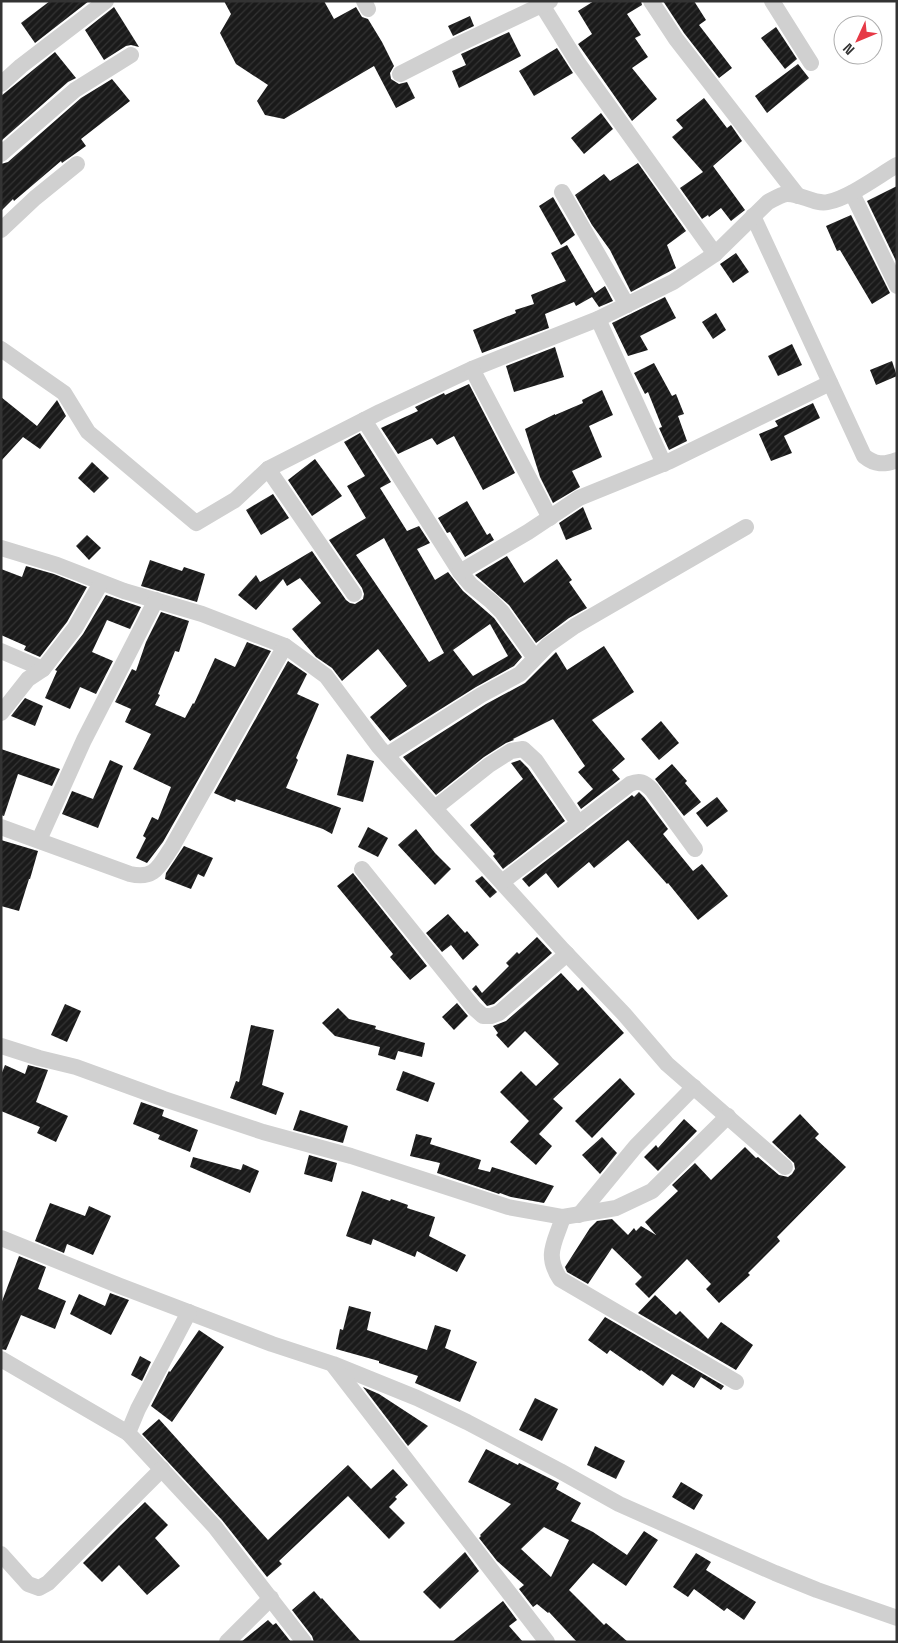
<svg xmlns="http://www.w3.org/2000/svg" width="898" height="1643" font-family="'Space Grotesk',sans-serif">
  <defs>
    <pattern id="building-hatch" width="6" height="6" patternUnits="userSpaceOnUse" patternTransform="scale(1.25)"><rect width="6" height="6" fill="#1a1a1a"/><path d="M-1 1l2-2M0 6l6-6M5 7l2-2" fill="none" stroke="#333"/></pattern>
  </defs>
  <rect width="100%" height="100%" fill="#fff"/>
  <g fill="url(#building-hatch)" fill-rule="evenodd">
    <polygon points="50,1 89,1 35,43 21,23"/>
    <polygon points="224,1 324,1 334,19 356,7 362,17 368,19 382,42 394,66 390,73 391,79 399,84 407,82 415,98 396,108 374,66 284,119 265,115 257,101 268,85 236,64 220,33 231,14"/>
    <polygon points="594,1 641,1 642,5 627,14 641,35 635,38 648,57 632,68 657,99 632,121 578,44 592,34 578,11"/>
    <polygon points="663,1 694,1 706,20 699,25 732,68 719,78 684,33"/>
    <polygon points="114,7 139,47 131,45 126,46 104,60 85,30"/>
    <polygon points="470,16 474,26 453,36 448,26"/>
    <polygon points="776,27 797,59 785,69 761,38"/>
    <polygon points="509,32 521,56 459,88 452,71 466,65 461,54"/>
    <polygon points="557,48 573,73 534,96 519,71"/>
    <polygon points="55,52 76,78 68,82 1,141 1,96"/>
    <polygon points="798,64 809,78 767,113 755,96"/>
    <polygon points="112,79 130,101 81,139 86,146 62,163 61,161 14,201 13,199 1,211 1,164 8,162 81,98"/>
    <polygon points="704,98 727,128 731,125 742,141 713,166 745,210 731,221 721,208 709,217 708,215 702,219 680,188 703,172 672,137 683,128 676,120"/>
    <polygon points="601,113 613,129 584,154 571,138"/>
    <polygon points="638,163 686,231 667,245 676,268 631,292 610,250 592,225 575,195 604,174 610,181"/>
    <polygon points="897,186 897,263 867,201"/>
    <polygon points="553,197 575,235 561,245 539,206"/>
    <polygon points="851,215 890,293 872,304 840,250 837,251 826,226"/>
    <polygon points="567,245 595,293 605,286 613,301 599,307 592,297 576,306 574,302 545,314 549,328 482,353 473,330 516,313 515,310 534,304 531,295 566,281 551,253"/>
    <polygon points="736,253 749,272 733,283 720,264"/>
    <polygon points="665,297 676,318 640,336 648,350 628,356 612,323"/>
    <polygon points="716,313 726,330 713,339 702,322"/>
    <polygon points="792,344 802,365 778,376 768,356"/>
    <polygon points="555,347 564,377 514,392 506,366"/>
    <polygon points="892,361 897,376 876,385 870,370"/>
    <polygon points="654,363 672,396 676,394 684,414 678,416 687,441 669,450 659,428 662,427 648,392 645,394 634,373"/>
    <polygon points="469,384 515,473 483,490 454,436 437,445 432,438 398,454 381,428 418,411 415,407 444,393 445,395"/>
    <polygon points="602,390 613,415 589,426 602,457 572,471 580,487 553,503 540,477 525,429 555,414 555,415 583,403 582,400"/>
    <polygon points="1,397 37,426 57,400 66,416 40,449 23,437 1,461"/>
    <polygon points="813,403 820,418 784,436 792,453 771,461 759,434 778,426 775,421"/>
    <path d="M360 433 391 482 380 488 407 531 419 526 430 543 417 549 435 580 448 572 463 591 494 618 522 657 514 666 476 687 390 741 370 717 407 686 378 649 342 681 332 668 316 657 292 629 321 603 300 578 287 586 283 579 256 610 238 595 256 575 260 582 312 551 346 600 350 603 355 604 363 599 364 594 362 588 329 540 366 518 347 486 365 476 344 442ZM384 538 444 653 429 662 356 555ZM490 624 508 656 473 676 453 650Z"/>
    <polygon points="315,459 342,496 312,516 288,480"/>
    <polygon points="92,462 109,478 94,493 78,478"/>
    <polygon points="273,494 289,518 261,535 246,510"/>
    <polygon points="467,501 487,535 490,533 494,540 465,557 450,532 447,533 438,518"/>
    <polygon points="583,507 592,529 566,540 559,523"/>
    <polygon points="87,535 101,548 89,560 76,546"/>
    <polygon points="507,556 524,583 557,559 572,580 569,582 587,608 569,618 536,643 509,605 475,575"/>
    <polygon points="150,560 182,571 184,567 205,574 197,602 141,586"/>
    <polygon points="26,566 54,574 87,587 67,622 40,657 24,650 26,646 1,635 1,569 22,577"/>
    <polygon points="106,595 141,607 130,629 107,620 92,652 113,661 96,694 80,687 70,709 45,698 57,671 55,670 83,634"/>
    <polygon points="161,612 189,621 179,652 175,651 158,694 160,695 155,705 185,718 193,703 194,704 215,658 235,667 247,642 271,651 163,842 147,863 136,858 146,838 143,836 152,817 158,820 171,787 133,769 151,734 125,722 131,709 115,702 132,669 136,671 146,642"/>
    <polygon points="604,646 634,692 592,720 625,759 612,770 620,779 581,809 577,803 593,789 578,772 585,766 553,719 513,739 514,740 506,743 484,757 436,795 403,757 486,704 525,683 556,652 567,670"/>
    <polygon points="288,661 307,674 297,694 319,704 296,758 298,760 286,788 341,808 332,834 323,829 236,799 235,802 214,793"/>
    <polygon points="25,698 43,706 35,726 11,716"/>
    <polygon points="661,721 679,743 659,760 641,739"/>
    <polygon points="1,749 60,769 52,786 18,774 4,816 1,815"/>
    <polygon points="347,754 374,761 363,802 337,795"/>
    <polygon points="110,760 123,766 98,828 62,814 72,791 93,799"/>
    <polygon points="520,760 528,768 565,821 503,869 493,856 495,854 470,825 523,779 511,763"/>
    <polygon points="672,764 687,781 685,783 701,802 684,816 655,779"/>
    <polygon points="639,792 644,797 668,829 663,834 693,871 702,864 728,896 698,920 668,883 667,884 628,840 594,868 589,862 558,888 546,873 529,887 522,879 632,795 634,797"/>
    <polygon points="717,797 728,811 707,827 696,813"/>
    <polygon points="368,827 388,838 378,857 358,847"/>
    <polygon points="416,829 435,853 451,869 435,885 398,845"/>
    <polygon points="1,840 38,851 30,879 29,879 19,911 1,906"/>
    <polygon points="184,846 213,858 204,877 198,874 191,889 165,879 166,873"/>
    <polygon points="353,873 427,966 410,980 390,957 393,954 337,886"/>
    <polygon points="482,876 497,892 490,898 475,881"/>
    <polygon points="448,914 465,933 467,931 479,945 463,960 451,945 442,952 426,933"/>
    <polygon points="537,937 552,953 494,1004 487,1006 472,989 476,985 482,993 509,966 506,963 517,952 519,954"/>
    <polygon points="561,973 578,991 582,987 624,1033 553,1099 563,1108 539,1134 552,1146 536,1165 510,1142 529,1121 500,1092 521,1071 536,1086 559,1064 525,1031 508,1048 496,1035 498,1033 493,1026 506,1021"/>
    <polygon points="457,1003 468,1016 454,1030 442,1017"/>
    <polygon points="65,1004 81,1011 67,1042 51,1035"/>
    <polygon points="338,1008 349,1019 376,1026 375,1029 425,1043 422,1057 398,1051 395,1060 378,1055 380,1047 335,1036 322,1023"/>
    <polygon points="251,1025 274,1030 262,1085 284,1093 276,1115 230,1098 236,1081 239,1082"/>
    <polygon points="5,1065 25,1074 28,1065 48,1070 36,1102 68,1116 56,1142 37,1133 40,1127 1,1111 1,1075"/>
    <polygon points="403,1071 435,1083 428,1102 396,1090"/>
    <polygon points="620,1078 635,1094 592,1138 575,1121"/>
    <polygon points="141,1102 164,1110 162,1116 198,1130 190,1152 158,1139 160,1135 133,1124"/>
    <polygon points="300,1110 348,1126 343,1143 293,1130"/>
    <polygon points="800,1114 819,1134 815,1138 846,1167 777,1237 780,1241 748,1273 750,1275 719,1303 706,1289 711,1284 687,1259 649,1298 635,1284 642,1277 612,1248 588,1284 567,1272 565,1267 590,1228 597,1221 612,1219 628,1235 634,1228 636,1231 641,1226 656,1235 645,1222 678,1191 672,1185 695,1163 711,1180 745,1147 756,1158 758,1157 779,1175 788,1177 792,1174 795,1169 794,1163 772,1142"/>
    <polygon points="684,1119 697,1131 658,1171 644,1157 656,1145 658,1148"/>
    <polygon points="416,1134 432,1138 430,1144 481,1160 478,1169 490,1172 492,1167 554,1186 544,1203 511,1197 500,1193 499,1194 437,1173 440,1163 410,1156"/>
    <polygon points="602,1137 617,1153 600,1174 582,1155"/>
    <polygon points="309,1155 337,1163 332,1182 304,1174"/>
    <polygon points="193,1157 241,1170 243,1164 259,1171 250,1193 190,1167"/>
    <polygon points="362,1191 390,1201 391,1199 408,1205 407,1208 435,1217 429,1236 466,1255 457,1272 417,1251 415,1257 373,1239 371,1245 346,1236"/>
    <polygon points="50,1203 85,1216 89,1206 111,1216 93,1255 67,1244 64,1253 35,1241"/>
    <polygon points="19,1256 46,1267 38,1289 66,1301 55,1329 21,1315 6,1350 1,1349 1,1304"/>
    <polygon points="110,1293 129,1300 111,1335 70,1314 79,1294 105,1306"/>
    <polygon points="655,1295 676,1315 680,1311 708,1339 721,1322 753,1345 736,1370 638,1313"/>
    <polygon points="349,1306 371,1312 367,1330 427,1350 435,1325 451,1330 445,1348 477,1362 460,1402 415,1383 418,1376 379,1363 379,1361 336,1349 340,1329 343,1330"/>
    <polygon points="605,1317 724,1386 721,1390 701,1377 694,1388 672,1374 663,1386 641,1370 640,1371 610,1350 607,1354 588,1340"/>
    <polygon points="199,1330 224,1347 172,1422 151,1406 169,1371 170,1372"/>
    <polygon points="140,1356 151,1362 142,1381 131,1375"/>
    <polygon points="363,1387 379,1394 428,1426 408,1446"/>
    <polygon points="535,1398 558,1409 542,1441 519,1430"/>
    <polygon points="159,1419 268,1540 348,1465 371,1489 393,1469 408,1485 395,1497 397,1499 389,1507 405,1523 389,1539 348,1496 279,1561 282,1564 267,1577 222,1520 142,1434"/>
    <polygon points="595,1446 625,1461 616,1479 587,1465"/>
    <path d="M486 1449 518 1465 519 1463 559 1483 556 1489 581 1503 571 1521 593 1532 627 1555 644 1531 658 1540 626 1586 593 1563 569 1590 604 1625 606 1623 628 1642H577L549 1612 548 1613 537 1604 533 1607 519 1589 524 1585 497 1561 479 1538 481 1536 480 1535 511 1504 468 1482ZM544 1527 569 1540 551 1577 521 1549Z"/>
    <polygon points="681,1482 703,1495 694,1510 672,1497"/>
    <polygon points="145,1502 168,1525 155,1538 180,1566 147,1595 119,1565 102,1582 83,1563 120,1526"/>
    <polygon points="465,1552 479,1571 440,1609 423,1592"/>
    <polygon points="696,1553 711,1562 706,1570 756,1602 744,1620 727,1608 724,1611 694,1589 688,1597 673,1587"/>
    <polygon points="314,1591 321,1599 322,1598 361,1642 314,1642 312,1636 292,1610"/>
    <polygon points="503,1601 517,1620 509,1626 523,1642 452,1642"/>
    <polygon points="268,1620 273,1625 276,1623 291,1642 241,1642"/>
  </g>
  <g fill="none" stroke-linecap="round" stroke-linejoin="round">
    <g stroke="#d0d0d0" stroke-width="16">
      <polyline points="364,1 368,9"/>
      <polyline points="651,1 676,39 798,196"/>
      <polyline points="772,1 811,63"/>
      <polyline points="542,5 578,63 715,254"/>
      <polyline points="400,74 457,45 550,1"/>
      <polyline points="1,84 21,66 106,1"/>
      <polyline points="1,154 75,90 131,55"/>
      <polyline points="562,192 627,305"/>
      <polyline points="852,193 897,286"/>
      <path d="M753 216 864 456C875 465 884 465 897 460"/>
      <polyline points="1,230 35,198 77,164"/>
      <polyline points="598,319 664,464"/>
      <path d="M1 349 64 393 88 432 196 523 235 500 268 469 380 412 472 369 598 319 673 282 715 254 768 202C774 199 780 195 786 194 801 193 814 205 828 202 849 198 878 176 897 165"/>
      <polyline points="472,369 550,518"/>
      <polyline points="364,420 460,572 471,585 491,601 502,612 535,658"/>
      <polyline points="268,469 354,594"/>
      <polyline points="1,548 57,565 124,591 202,614 285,646 326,676 379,747 563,950 624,1014 667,1064 785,1167"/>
      <polyline points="460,572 528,532 579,498 670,461 830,383"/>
      <polyline points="1,651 43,669"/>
      <polyline points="1,713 28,679 43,669 75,628 101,583"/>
      <polyline points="387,755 481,695 520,674 548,645 575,626 746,527"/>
      <polyline points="435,808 489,765 511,751 523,749 536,761 579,824"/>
      <path d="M1 827 130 874C155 880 159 866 172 847L285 646"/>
      <polyline points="39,840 84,740 156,600"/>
      <polyline points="362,869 474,1008 483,1016 491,1016 499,1013 567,954"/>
      <path d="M502 882 630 784C640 780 644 782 652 790L695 849"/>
      <polyline points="1,1046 39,1058 76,1067 164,1099 263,1132 351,1156 508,1207 563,1217 616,1208 652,1191 728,1116"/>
      <polyline points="579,1215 636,1146 694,1087"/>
      <path d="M563 1217C555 1243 544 1254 560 1279L736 1382"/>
      <polyline points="1,1238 120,1286 272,1344 333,1364 417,1398 467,1422 560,1471 619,1504 775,1573 817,1590 897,1618"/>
      <polyline points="189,1312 138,1409 128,1433 215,1527 304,1642"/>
      <polyline points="1,1359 128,1433"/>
      <polyline points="334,1366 547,1642"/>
      <polyline points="1,1554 28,1584 39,1588 48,1583 162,1469"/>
      <polyline points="227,1642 271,1598"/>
    </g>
  </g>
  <rect width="898" height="1643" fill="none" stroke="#333333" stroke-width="5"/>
  <g transform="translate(858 40) rotate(226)"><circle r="24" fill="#ffffff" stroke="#adadad"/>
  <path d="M0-4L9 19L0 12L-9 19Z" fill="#e63946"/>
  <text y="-8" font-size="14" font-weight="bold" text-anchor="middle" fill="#333333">N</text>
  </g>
</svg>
